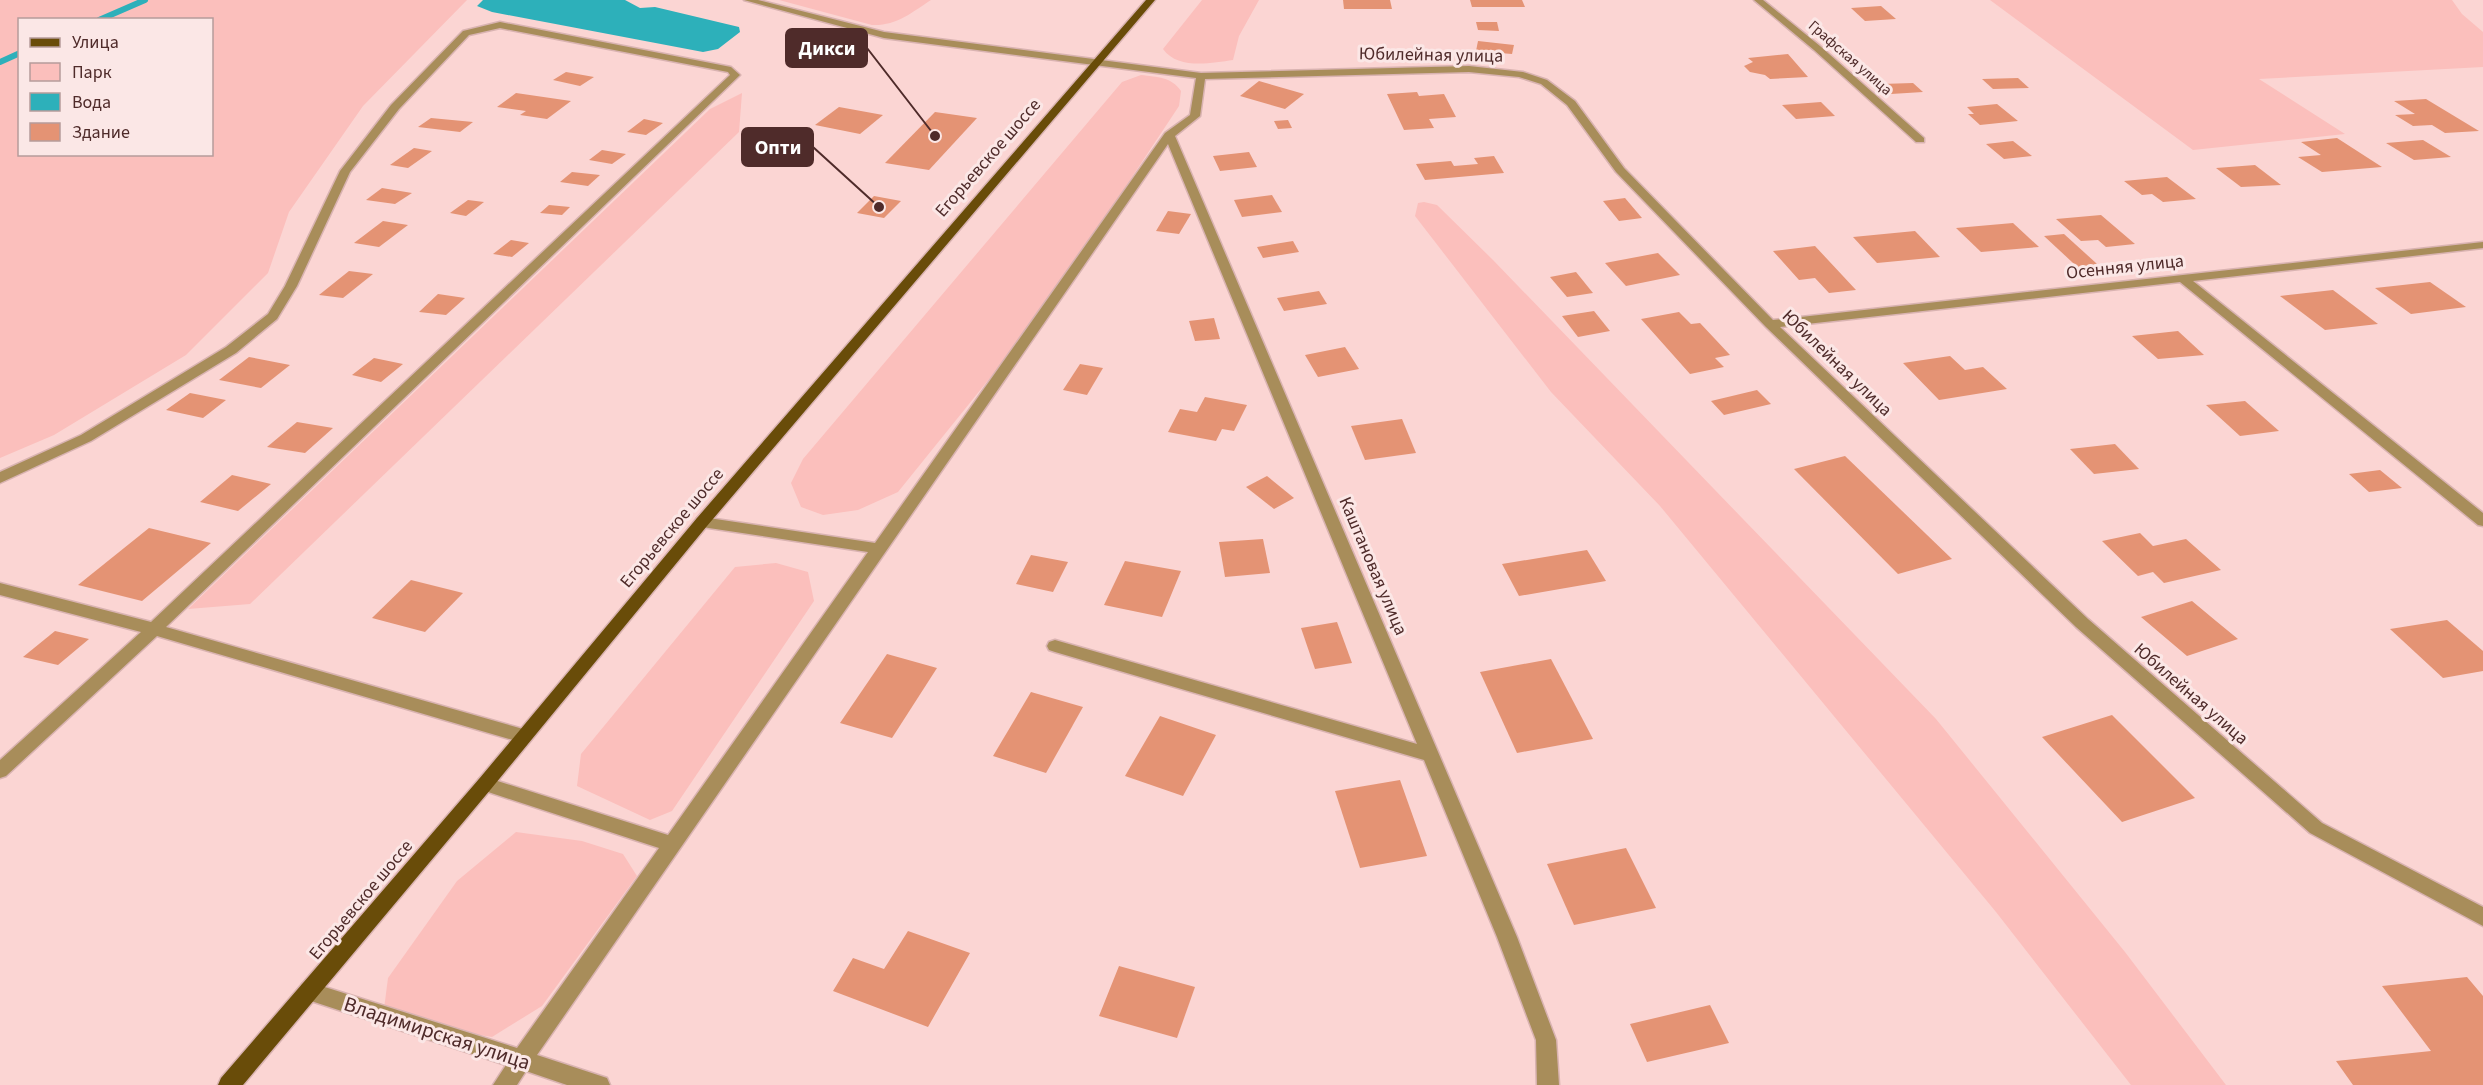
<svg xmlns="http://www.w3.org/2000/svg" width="2483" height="1085" font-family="'Source Sans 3',sans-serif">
  <rect width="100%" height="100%" fill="#fbd5d3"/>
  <g fill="#fbbfbc" fill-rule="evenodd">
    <path d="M0 0H467L363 106 289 212 268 273 186 355 54 435 0 458ZM20 20H212V154H20Z"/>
    <path d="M779 0H931C911 13 896 26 872 25Z"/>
    <path d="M1202 0H1259L1239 36 1233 60C1211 63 1178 70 1163 49Z"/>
    <polygon points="1990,0 2452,0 2462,14 2483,32 2483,67 2259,79 2345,134 2193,150"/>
    <path d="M1141 75C1157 77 1172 77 1181 91L1179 106 1040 316 898 492 858 510 823 515 801 507 791 483 803 459 1122 82Z"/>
    <polygon points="742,93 739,132 250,604 188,609 710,109"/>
    <polygon points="1424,202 1437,205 1493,260 1936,719 2125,952 2226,1085 2131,1085 1996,912 1660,506 1551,392 1415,216 1418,203"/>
    <polygon points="776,563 808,572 814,601 672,811 650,820 577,786 581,754 735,567"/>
    <polygon points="516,832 582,841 623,854 637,876 542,1006 492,1037 435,1028 384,1009 388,978 457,881"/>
  </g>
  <polygon fill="#2db0ba" points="483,0 625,0 640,8 655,7 739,27 740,32 718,49 703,52 492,12 477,6"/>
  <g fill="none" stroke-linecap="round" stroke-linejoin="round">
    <g stroke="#2db0ba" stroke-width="6">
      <polyline points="99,20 145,0"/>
      <polyline points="0,62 20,53"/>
    </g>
  </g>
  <g fill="#e49374">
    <polygon points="1343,0 1390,0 1392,9 1344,9"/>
    <polygon points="1470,0 1522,0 1525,7 1472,7"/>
    <polygon points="1881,6 1896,19 1865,21 1851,8"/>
    <polygon points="1476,22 1497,22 1499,31 1478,30"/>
    <polygon points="1478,41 1514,45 1512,54 1476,51"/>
    <polygon points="1788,54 1808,77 1770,79 1765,75 1750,72 1744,66 1753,62 1748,58"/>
    <polygon points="566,72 594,77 580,86 553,80"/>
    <polygon points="2018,78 2029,88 1993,89 1982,79"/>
    <polygon points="1259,81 1304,94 1285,109 1240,96"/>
    <polygon points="1913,83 1923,92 1891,94 1881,84"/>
    <polygon points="1417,92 1419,96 1444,94 1456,117 1429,119 1434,128 1404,130 1387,94"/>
    <polygon points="516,93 571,101 547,119 520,115 526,111 497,107"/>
    <polygon points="2426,99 2479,131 2445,133 2432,125 2413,126 2395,115 2415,114 2394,101"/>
    <polygon points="1821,102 1835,116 1796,119 1782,105"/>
    <polygon points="1997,104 2018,121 1980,125 1968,114 1974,114 1967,107"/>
    <polygon points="839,107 883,115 860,134 815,125"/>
    <polygon points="935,112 977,118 929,170 885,163"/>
    <polygon points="431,118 473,122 460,132 418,127"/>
    <polygon points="644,119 663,123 646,135 627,132"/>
    <polygon points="1288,120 1292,128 1278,129 1274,121"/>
    <polygon points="2337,138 2382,167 2322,172 2298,157 2321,155 2301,142"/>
    <polygon points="2423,140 2451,157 2414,160 2386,143"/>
    <polygon points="2013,141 2032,156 2004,159 1986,144"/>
    <polygon points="414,148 432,151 408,168 390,165"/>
    <polygon points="602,150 626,154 612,164 589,160"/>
    <polygon points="1249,152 1257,167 1220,171 1213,156"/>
    <polygon points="1494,156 1504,173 1425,180 1416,164 1451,161 1454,166 1478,164 1474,158"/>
    <polygon points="2255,165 2281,185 2241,187 2216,168"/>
    <polygon points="572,172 600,175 588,186 560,182"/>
    <polygon points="2167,177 2196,199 2163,202 2152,194 2142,195 2124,181"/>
    <polygon points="382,188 412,193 395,204 366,200"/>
    <polygon points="1272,195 1282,212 1242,217 1234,200"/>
    <polygon points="874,196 901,201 884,218 857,213"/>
    <polygon points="1625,198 1642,218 1619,221 1603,201"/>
    <polygon points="468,200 484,202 466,216 450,213"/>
    <polygon points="549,205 570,207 562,215 540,213"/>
    <polygon points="1168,211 1191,214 1179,234 1156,231"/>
    <polygon points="2101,215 2135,244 2106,247 2098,240 2081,241 2056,219"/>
    <polygon points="383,221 408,225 379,247 354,243"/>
    <polygon points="2013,223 2039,247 1981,252 1956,228"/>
    <polygon points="1915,231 1940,257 1877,263 1853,237"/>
    <polygon points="2064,234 2107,273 2086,275 2044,236"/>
    <polygon points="511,240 529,243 512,257 493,254"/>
    <polygon points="1293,241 1299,252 1263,258 1257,247"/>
    <polygon points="1815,246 1856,290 1829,293 1815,278 1799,280 1773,251"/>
    <polygon points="1658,253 1680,275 1626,286 1605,263"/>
    <polygon points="349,271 373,274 343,298 319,295"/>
    <polygon points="1576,272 1593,293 1567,297 1550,277"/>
    <polygon points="2430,282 2466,307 2411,314 2375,288"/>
    <polygon points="2333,290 2378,324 2325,330 2280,296"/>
    <polygon points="1319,291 1327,304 1284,311 1277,298"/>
    <polygon points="438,294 465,298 446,315 419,312"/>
    <polygon points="1594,311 1610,331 1578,337 1562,316"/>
    <polygon points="1679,312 1691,324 1700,323 1730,355 1715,358 1724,367 1690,374 1641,319"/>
    <polygon points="1214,318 1220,339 1195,341 1189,321"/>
    <polygon points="2178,331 2204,355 2158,359 2132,336"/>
    <polygon points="1345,347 1359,369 1318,377 1305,355"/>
    <polygon points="1950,356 1965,370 1983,367 2007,389 1939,400 1903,363"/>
    <polygon points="249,357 290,365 261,388 219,380"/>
    <polygon points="374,358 403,364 381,382 352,375"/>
    <polygon points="1080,364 1103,368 1087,395 1063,390"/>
    <polygon points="1757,390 1771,404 1724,415 1711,401"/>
    <polygon points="190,393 226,400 203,418 166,410"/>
    <polygon points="1205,397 1247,405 1234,431 1222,429 1216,441 1168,432 1180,409 1197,412"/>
    <polygon points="2245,401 2279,431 2240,436 2206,405"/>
    <polygon points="1402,419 1416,453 1365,460 1351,426"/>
    <polygon points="297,422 333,428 305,453 267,447"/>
    <polygon points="2115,444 2139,469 2094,474 2070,449"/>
    <polygon points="1845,456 1952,559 1898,574 1794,469"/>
    <polygon points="2380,470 2402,488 2369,492 2349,474"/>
    <polygon points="232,475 271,484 238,511 200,502"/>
    <polygon points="1267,476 1294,498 1274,509 1246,487"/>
    <polygon points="149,528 211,543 142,601 78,585"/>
    <polygon points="2140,533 2153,546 2186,539 2221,570 2164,583 2153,572 2138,576 2102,541"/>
    <polygon points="1263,539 1270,573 1225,577 1219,542"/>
    <polygon points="1587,550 1606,581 1519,596 1502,564"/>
    <polygon points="1031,555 1068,562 1053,592 1016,584"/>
    <polygon points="1125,561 1181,571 1162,617 1104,605"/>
    <polygon points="411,580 463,593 425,632 372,618"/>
    <polygon points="2192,601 2216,621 2238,639 2187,656 2141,617"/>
    <polygon points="2447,620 2483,651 2483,671 2443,678 2390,629"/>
    <polygon points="1337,622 1352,663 1315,669 1301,628"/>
    <polygon points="55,631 89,639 58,665 23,657"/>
    <polygon points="887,654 937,668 892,738 840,723"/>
    <polygon points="1551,659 1593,739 1517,753 1480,672"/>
    <polygon points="1031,692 1083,707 1046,773 993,756"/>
    <polygon points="2112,715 2195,798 2122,822 2042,737"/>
    <polygon points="1160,716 1216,735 1183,796 1125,776"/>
    <polygon points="1400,780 1427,856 1360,868 1335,791"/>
    <polygon points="1626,848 1656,908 1574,925 1547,864"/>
    <polygon points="908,931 970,953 928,1027 833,991 853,958 884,969"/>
    <polygon points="1119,966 1195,987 1177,1038 1099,1016"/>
    <polygon points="2467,977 2483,996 2483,1085 2353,1085 2336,1061 2431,1051 2382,986"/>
    <polygon points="1710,1005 1729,1043 1647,1062 1630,1024"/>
  </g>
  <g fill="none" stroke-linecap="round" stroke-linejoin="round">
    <g stroke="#d9b3b1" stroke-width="3">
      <g id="minor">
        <polygon points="744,0 758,0 884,32 1201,73 1469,66 1523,72 1547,80 1575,101 1624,168 1773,320 2483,242 2483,248 2193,281 2483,513 2483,526 2478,525 2180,282 1780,327 2088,619 2322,823 2483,907 2483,926 2310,833 2076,627 1766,327 1616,172 1567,105 1541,84 1519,77 1469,72 1205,79 1200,116 1175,136 1517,937 1556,1040 1559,1085 1537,1085 1536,1040 1497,937 1424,760 1055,652 1049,650 1047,646 1049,642 1055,640 1417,744 1168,144 537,1055 607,1078 610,1085 567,1085 526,1071 517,1085 493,1085 506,1065 302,998 299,991 302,984 309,982 517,1048 659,848 479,789 476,784 479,779 485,777 668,835 868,552 702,527 695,522 697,518 702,517 875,543 1165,133 1190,115 1196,78 884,38"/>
        <polygon points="1754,0 1763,0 1820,46 1924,138 1924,142 1916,142 1814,50"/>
        <polygon points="500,22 731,67 740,75 166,627 523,729 529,731 532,736 529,741 523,743 157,636 6,776 0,778 0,760 141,632 0,595 0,583 151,622 730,75 728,72 500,28 469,35 399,109 350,172 297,286 277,319 236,353 91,441 0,483 0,472 81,435 226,347 268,314 285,286 340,171 391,105 463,31"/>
      </g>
    </g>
    <g stroke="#d9b3b1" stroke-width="3">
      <polygon id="major" points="1146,0 1155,0 707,526 491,789 243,1085 218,1085 221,1078 479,779 697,518"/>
    </g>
    <use href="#minor" fill="#a88d5a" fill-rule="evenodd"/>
    <use href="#major" fill="#694c09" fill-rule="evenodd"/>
  </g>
  <g text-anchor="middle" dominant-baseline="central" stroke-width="6" stroke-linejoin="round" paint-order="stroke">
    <g font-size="15" fill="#4f2b2a" stroke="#fbe7e6">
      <text transform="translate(1850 58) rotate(41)">Графская улица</text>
    </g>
    <g font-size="18" fill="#4f2b2a" stroke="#fbe7e6">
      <text transform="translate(1431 55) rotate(1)">Юбилейная улица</text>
      <text transform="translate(988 158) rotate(-49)">Егорьевское шоссе</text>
      <text transform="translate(2125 267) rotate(-6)">Осенняя улица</text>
      <text transform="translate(1837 363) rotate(44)">Юбилейная улица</text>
      <text transform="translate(672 528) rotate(-50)">Егорьевское шоссе</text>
      <text transform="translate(1373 566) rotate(67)">Каштановая улица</text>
      <text transform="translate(2191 694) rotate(41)">Юбилейная улица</text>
      <text transform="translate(361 900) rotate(-50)">Егорьевское шоссе</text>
    </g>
    <g font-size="21" fill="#4f2b2a" stroke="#fbe7e6">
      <text transform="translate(437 1033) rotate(18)">Владимирская улица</text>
    </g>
  </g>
  <path fill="none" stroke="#4f2b2a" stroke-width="2" d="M935 136L867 48M879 207L813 147"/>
  <g fill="#4f2b2a" stroke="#fbe7e6" stroke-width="2">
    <circle cx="935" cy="136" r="6"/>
    <circle cx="879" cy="207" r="6"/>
  </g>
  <g fill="#4f2b2a" stroke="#4f2b2a" stroke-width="2">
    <rect x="786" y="29" width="81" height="38" rx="6"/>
    <rect x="742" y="128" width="71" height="38" rx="6"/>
  </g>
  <g font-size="20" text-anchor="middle" font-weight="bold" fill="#fff">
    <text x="827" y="55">Дикси</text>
    <text x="778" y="154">Опти</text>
  </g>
  <rect x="18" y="18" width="195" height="138" fill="#fbe7e6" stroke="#b69c9b" stroke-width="1.5"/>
  <rect x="30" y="38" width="30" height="9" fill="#694c09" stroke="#b69c9b" stroke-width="1.5"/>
  <text x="72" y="48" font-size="18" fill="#4f2b2a">Улица</text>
  <rect x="30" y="63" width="30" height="18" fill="#fbbfbc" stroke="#b69c9b" stroke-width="1.5"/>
  <text x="72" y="78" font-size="18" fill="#4f2b2a">Парк</text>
  <rect x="30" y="93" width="30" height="18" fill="#2db0ba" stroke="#b69c9b" stroke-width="1.5"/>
  <text x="72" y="108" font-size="18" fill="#4f2b2a">Вода</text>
  <rect x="30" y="123" width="30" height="18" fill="#e49374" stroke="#b69c9b" stroke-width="1.5"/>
  <text x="72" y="138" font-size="18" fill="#4f2b2a">Здание</text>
</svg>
